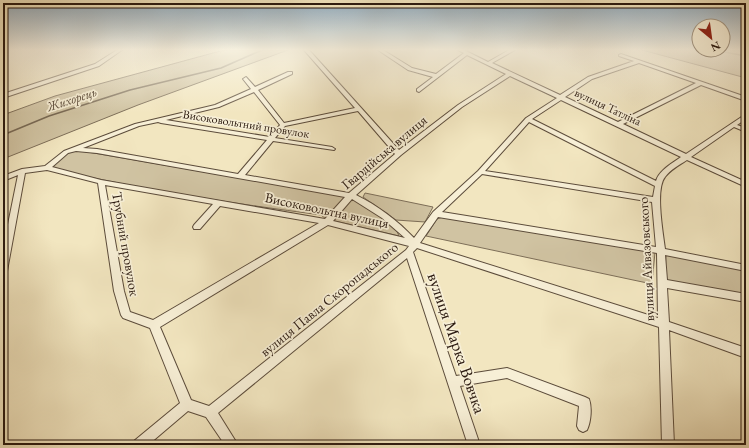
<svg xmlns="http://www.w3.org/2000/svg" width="749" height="448" font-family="'EB Garamond',serif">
  <rect width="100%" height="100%" fill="#f2e6c0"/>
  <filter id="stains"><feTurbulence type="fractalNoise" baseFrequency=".005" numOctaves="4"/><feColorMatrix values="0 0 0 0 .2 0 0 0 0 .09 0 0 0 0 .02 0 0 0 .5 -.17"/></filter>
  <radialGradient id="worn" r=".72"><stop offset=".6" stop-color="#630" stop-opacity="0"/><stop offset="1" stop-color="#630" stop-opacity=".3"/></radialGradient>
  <g fill="#d0c3a2" stroke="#7d6e58">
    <polygon points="224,50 288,50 138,105 3,159 3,115 55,96"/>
    <polygon points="642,50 734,50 746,52 746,78"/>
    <path d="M76 150 351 197 395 227 399 236 326 219 321 215C231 203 142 190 54 169L53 164 64 155Z"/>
    <polygon points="365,193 433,207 425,222 396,220 363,197"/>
    <polygon points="443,217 655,252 652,284 426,236 437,219"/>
    <polygon points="666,254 746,269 746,295 665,281"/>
  </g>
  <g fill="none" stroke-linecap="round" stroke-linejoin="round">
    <g stroke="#796a55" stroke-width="1.5">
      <polyline points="714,50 746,56"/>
      <polyline points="3,135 49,116 130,90 221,68 262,50"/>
    </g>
    <g stroke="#5c4c3b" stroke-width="2">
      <g id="street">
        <polygon points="117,50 122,50 99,66 3,98 3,94 95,64"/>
        <path d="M304 50H309L399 150 458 105 506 74 467 55 419 92 417 91V89L433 77 408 70 378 50H383L412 68 436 74 464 53 458 50H464L488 62 509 50H515L492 63 560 95 588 77 634 61 619 56V55L621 54 746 97V101L701 85 623 124 686 154 746 114V119L737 125 746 128V132L734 127 691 157 746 182V187L687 160C679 165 670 170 665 177 655 189 663 233 665 249L746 265V271L665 255 667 280 746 294V302L667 288 669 322 746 348V358L669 330 674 445H662L659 327 417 248 413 252 456 376 507 368 585 397 589 399C592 407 591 422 587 430L583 432 579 430 577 426 579 406 507 378 460 386 480 445H468L407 258 218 413 238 445H225L206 417 188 411 148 445H132L134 441 180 403 150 328 123 318 121 315 114 291 98 183 47 170 25 173 7 271 6 273 3 274V249L18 175 3 181V176L22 169 45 166 64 151 135 124 215 105 251 89 243 79 246 77 255 87 288 72H292V74L258 90 284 123 355 108ZM639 63 696 83 618 122 565 97 592 79ZM510 76 557 98 526 118 478 171 433 212 414 238C397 220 378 206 356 195L401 155 462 107ZM254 92 280 125 270 137 166 120 219 107ZM561 100 681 157C673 163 659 170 656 181L532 119ZM358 111 395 154 349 193 245 175 273 141 334 150 335 149 332 147 275 138 285 126ZM158 122 161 123 267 140 238 174 97 149 83 148 139 126ZM529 122 655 186 653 197 485 171ZM76 151 97 153 345 197 325 219 101 180 52 167 68 153ZM482 174 652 202 656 247 442 212ZM105 185 213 204 194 225 193 227 194 229H200L220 206 319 223 153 320 130 312 124 291ZM352 199 382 218 405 238 333 221ZM438 217 657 253 658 318 420 243ZM328 225 409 246 406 250 209 406 191 400 160 327Z"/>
      </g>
    </g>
    <use href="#street" fill="#f7efd6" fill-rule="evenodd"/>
  </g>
  <linearGradient id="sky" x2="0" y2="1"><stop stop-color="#91acc0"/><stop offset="0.44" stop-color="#f9f4e3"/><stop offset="1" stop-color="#f9f4e3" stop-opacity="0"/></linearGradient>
  <rect width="749" height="113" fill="url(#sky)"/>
  <g text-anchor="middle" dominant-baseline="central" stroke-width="3.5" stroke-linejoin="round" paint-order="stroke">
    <g font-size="12" fill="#2a190f" stroke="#f7efd6">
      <text transform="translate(608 107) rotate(25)">вулиця Татліна</text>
      <text transform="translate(246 124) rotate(9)">Високовольтний провулок</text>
    </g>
    <g font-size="13" font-style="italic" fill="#5f4f3e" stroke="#f7efd6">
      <text transform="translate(72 99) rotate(-18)">Жихорець</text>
    </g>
    <g font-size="14" fill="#2a190f" stroke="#f7efd6">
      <text transform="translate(384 152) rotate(-40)">Гвардійська вулиця</text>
      <text transform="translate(327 210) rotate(12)">Високовольтна вулиця</text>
      <text transform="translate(126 244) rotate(80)">Трубний провулок</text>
      <text transform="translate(646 259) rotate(-93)">вулиця Айвазовського</text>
      <text transform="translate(329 299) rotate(-39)">вулиця Павла Скоропадського</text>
    </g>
    <g font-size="17" fill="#2a190f" stroke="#f7efd6">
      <text transform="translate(457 343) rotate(71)">вулиця Марка Вовчка</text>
    </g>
  </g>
  <rect width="749" height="448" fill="none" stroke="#f2e6c0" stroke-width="16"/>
  <rect x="4" y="4" width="741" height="440" fill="none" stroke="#2a190f" stroke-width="2"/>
  <rect x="8" y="8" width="733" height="432" fill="none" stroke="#2a190f"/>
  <g transform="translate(711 38) rotate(151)"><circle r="19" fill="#f7efd6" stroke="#a59986"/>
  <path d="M0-3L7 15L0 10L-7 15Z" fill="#8f2418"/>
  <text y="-6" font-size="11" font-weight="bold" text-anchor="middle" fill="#2a190f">N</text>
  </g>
  <rect width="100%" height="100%" filter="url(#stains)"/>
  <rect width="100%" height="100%" fill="url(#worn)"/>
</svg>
